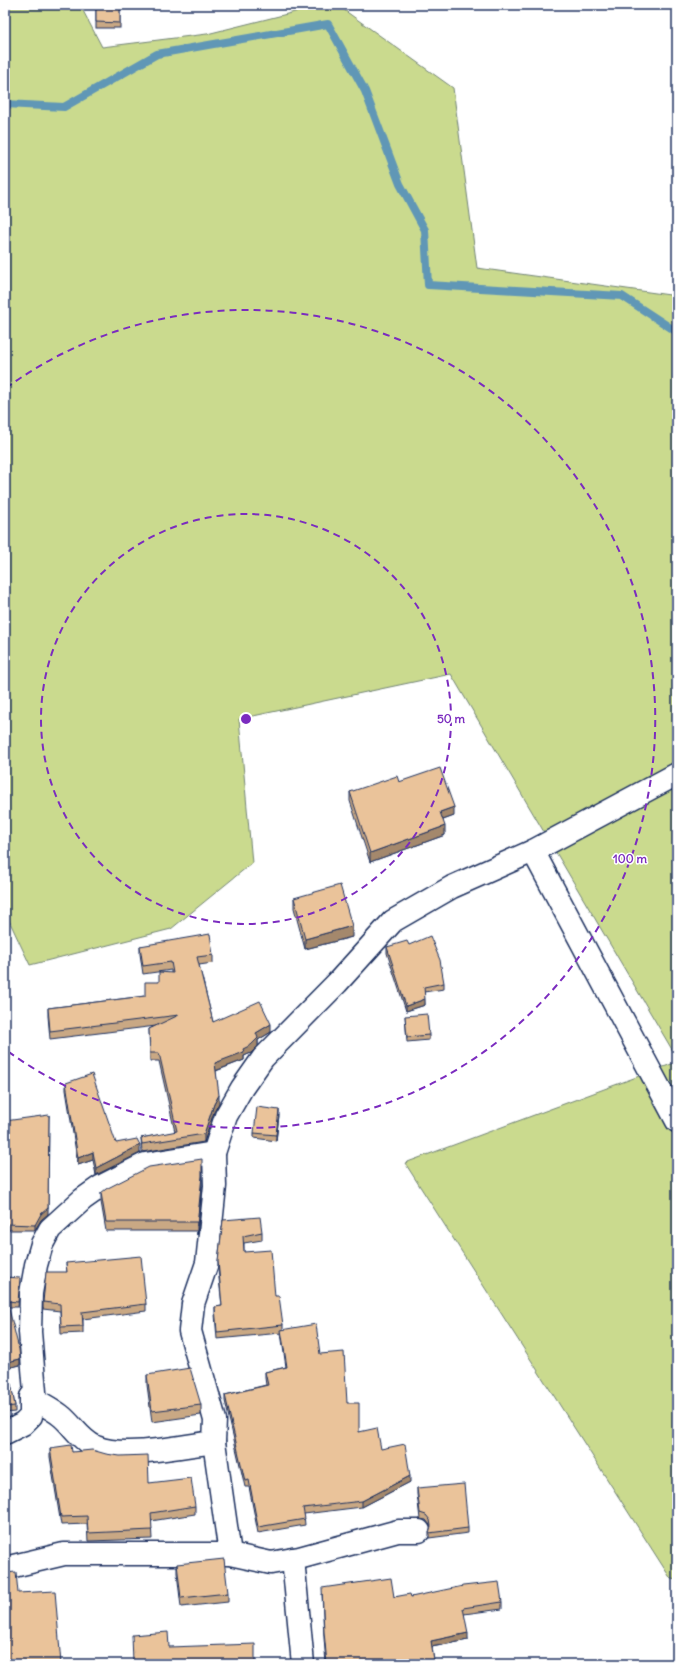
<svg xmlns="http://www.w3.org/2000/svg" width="682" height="1669" font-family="Delius,sans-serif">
  <rect width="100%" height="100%" fill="#fff"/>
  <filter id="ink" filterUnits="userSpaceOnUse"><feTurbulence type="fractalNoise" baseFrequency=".025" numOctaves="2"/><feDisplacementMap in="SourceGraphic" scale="8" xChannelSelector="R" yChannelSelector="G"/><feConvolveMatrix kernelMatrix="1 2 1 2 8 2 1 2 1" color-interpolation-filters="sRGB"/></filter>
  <g filter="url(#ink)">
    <g fill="#cada8e" stroke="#728476">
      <polygon points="5,5 80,5 102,47 207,34 323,5 337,5 453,88 477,268 677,296 677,1058 451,674 239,719 252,863 171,929 30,965 5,912"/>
      <polygon points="677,1062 677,1580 671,1579 405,1163"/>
    </g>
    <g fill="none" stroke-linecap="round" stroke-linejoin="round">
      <polyline stroke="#6197b6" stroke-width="8" points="5,104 64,107 157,54 328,24 365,91 400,184 425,230 428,285 622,296 677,332"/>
      <g stroke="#1b2f5e" stroke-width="25">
        <g id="street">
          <polyline points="533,851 677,1121"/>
          <path d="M31 1397C40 1403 51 1408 60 1415 72 1424 81 1441 96 1447 123 1459 184 1446 214 1442"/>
          <polyline points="5,1433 23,1424 31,1416 31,1397 35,1392 30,1332 31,1293 36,1265 42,1244 50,1229 83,1199 100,1187 145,1164 214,1153"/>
          <polyline points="230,1554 214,1442 215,1420 190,1331 193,1304 207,1263 215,1186 214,1153 226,1116 242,1088 263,1058 337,983 393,921 452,887 533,851 677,774"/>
          <polyline points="293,1559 303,1664"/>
          <polyline points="5,1568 64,1554 230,1554 271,1563 299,1558 398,1531 419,1531"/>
        </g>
      </g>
      <use href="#street" stroke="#fff" stroke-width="22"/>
    </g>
    <g fill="#c9a884" stroke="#1b2f5e">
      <rect x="96" y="5" width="24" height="23"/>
      <polygon points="399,782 454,816 443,820 445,835 370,862 350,801 350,792"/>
      <polygon points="294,898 352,937 305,949 294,908"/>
      <polygon points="409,945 444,983 444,989 424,992 425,1005 406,1011 387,953 387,947"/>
      <polygon points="140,946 213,955 213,963 199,965 213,1022 271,1032 258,1040 258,1046 251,1053 244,1056 244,1060 216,1071 219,1103 214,1112 204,1142 142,1152 141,1138 175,1132 159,1061 150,1061 149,1029 156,1026 50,1039 48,1016 48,1008 145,996 159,982 171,973 171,970 143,974 140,954"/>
      <polygon points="405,1016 429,1035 429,1040 407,1042"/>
      <polygon points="66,1083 116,1143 140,1153 96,1175 93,1160 78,1165 66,1090"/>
      <polygon points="279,1115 276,1141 254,1138 254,1133"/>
      <polygon points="5,1121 48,1214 41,1220 35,1230 5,1230"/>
      <polygon points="202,1186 197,1235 197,1231 106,1231 101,1202 101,1193"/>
      <polygon points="223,1220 262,1232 262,1240 244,1243 244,1252 275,1296 283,1325 283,1330 320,1354 347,1403 359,1432 381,1449 410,1482 362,1507 304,1514 305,1525 258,1533 249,1487 245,1487 225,1401 225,1395 266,1385 265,1378 265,1372 286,1367 281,1333 217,1339 215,1314 215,1307 222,1306 218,1269 218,1261"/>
      <polygon points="66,1263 146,1304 146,1311 83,1319 83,1333 61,1334 60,1311 43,1309 43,1302 67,1272"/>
      <polygon points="5,1277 20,1284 18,1307 8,1307 20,1365 8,1368 15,1406 15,1412 5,1413"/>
      <polygon points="147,1375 201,1405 201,1415 152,1422 147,1385"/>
      <polygon points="50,1448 72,1452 149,1483 195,1506 195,1514 151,1521 152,1539 88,1541 87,1524 61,1525 50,1457"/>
      <polygon points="417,1488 468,1528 468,1533 429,1538 429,1533 431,1528 430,1525 426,1520 420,1519 417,1494"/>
      <polygon points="177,1564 228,1593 228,1602 181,1607 177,1573"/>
      <polygon points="322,1594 411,1597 502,1602 502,1609 464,1614 468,1640 432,1647 434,1664 326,1664 324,1638"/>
    </g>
    <g fill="#a4886c" stroke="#1b2f5e">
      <polygon points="454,807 454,816 440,821 440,812"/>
      <polygon points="445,826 445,835 370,862 370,853"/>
      <polygon points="352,926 352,937 305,949 305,939"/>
      <polygon points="425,999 425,1005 406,1011 406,1006"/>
      <polygon points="271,1024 271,1032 258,1040 258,1046 251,1053 244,1056 244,1060 215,1071 215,1063 243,1049 256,1033"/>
      <polygon points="219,1095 219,1103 214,1112 204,1142 204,1134 214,1104"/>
      <polygon points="279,1110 279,1115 276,1141 276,1135"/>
      <polygon points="49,1115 48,1214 41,1220 35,1230 35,1225"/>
      <polygon points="140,1145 140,1153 96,1175 96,1168"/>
      <polygon points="93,1152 93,1160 78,1165 78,1158"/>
      <polygon points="202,1176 202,1186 197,1235 197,1226"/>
      <polygon points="20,1359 20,1365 7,1368 7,1362"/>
      <polygon points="410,1476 410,1482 362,1507 362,1501"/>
      <polygon points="468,1633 468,1640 431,1647 431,1641"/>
    </g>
    <g fill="#eac39a" stroke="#1b2f5e">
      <polygon points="96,5 120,5 120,23 96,22"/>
      <polygon points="440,768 454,807 440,812 445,826 370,853 350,792 397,776 399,782"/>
      <polygon points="340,885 352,926 305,939 294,898"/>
      <polygon points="210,934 213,955 197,957 213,1022 260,1001 271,1024 256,1033 258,1038 251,1045 243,1049 244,1052 215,1063 219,1095 214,1104 204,1134 142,1144 141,1138 177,1131 159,1053 150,1053 149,1029 179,1015 50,1031 48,1008 145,996 145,982 159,982 159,972 173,973 171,962 143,966 140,946"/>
      <polygon points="430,936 440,960 444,983 424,987 425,999 406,1006 387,947 407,941 409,945"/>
      <polygon points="427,1014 429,1035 407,1037 405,1016"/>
      <polygon points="92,1074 116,1143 137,1139 140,1145 96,1168 93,1152 78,1158 66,1083"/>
      <polygon points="257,1107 279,1110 276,1135 254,1133"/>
      <polygon points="49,1115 48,1208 41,1214 35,1225 5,1224 5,1121"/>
      <polygon points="202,1159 202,1176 197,1226 197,1222 106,1222 101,1193 106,1189 149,1167"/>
      <polygon points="260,1217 262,1232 243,1236 244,1252 271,1250 275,1296 279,1296 283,1325 217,1332 215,1307 222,1306 218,1261 223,1220"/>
      <polygon points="141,1256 146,1304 82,1312 83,1326 61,1327 60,1304 43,1302 46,1272 67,1272 66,1263"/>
      <polygon points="5,1277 20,1278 18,1302 7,1301 19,1349 20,1359 7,1362 15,1406 5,1407"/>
      <polygon points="316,1324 320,1354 344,1352 347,1403 359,1403 359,1432 377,1428 381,1449 405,1444 410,1476 362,1501 303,1508 305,1519 258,1527 249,1480 245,1481 225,1395 268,1385 265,1372 287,1367 281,1330"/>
      <polygon points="190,1368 201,1405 152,1411 147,1375"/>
      <polygon points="71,1445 72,1452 92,1450 106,1454 120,1456 148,1455 149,1483 191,1478 195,1506 151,1513 152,1530 88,1533 87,1516 61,1517 50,1448"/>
      <polygon points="464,1484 468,1528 429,1533 431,1526 430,1520 426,1515 420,1513 417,1488"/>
      <polygon points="224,1559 228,1593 181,1598 177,1564"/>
      <polygon points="16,1572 18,1593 55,1591 61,1664 5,1664 5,1573"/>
      <polygon points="391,1578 394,1597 410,1594 411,1597 463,1586 499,1582 502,1602 463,1608 468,1633 431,1641 434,1660 413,1663 413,1664 327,1664 324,1632 322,1588"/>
      <polygon points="168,1632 169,1647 255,1644 255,1664 122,1664 133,1663 132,1635"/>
    </g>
  </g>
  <g fill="none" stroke="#7b2cbf" stroke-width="2" stroke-dasharray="7 5">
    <circle cx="246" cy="719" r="205"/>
    <path d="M6 388A409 409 0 1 1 6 1050"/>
  </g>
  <circle cx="246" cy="719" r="6" fill="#7b2cbf" stroke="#fff" stroke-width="2"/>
  <g font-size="12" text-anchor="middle" font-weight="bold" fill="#7b2cbf" stroke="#fff" stroke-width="3" stroke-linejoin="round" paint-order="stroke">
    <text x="451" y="723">50 m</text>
    <text x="630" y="863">100 m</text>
  </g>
  <rect width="682" height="1669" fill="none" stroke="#fff" stroke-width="20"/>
  <rect x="10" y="10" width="662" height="1649" fill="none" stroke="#1b2f5e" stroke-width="1.5" filter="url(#ink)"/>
</svg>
